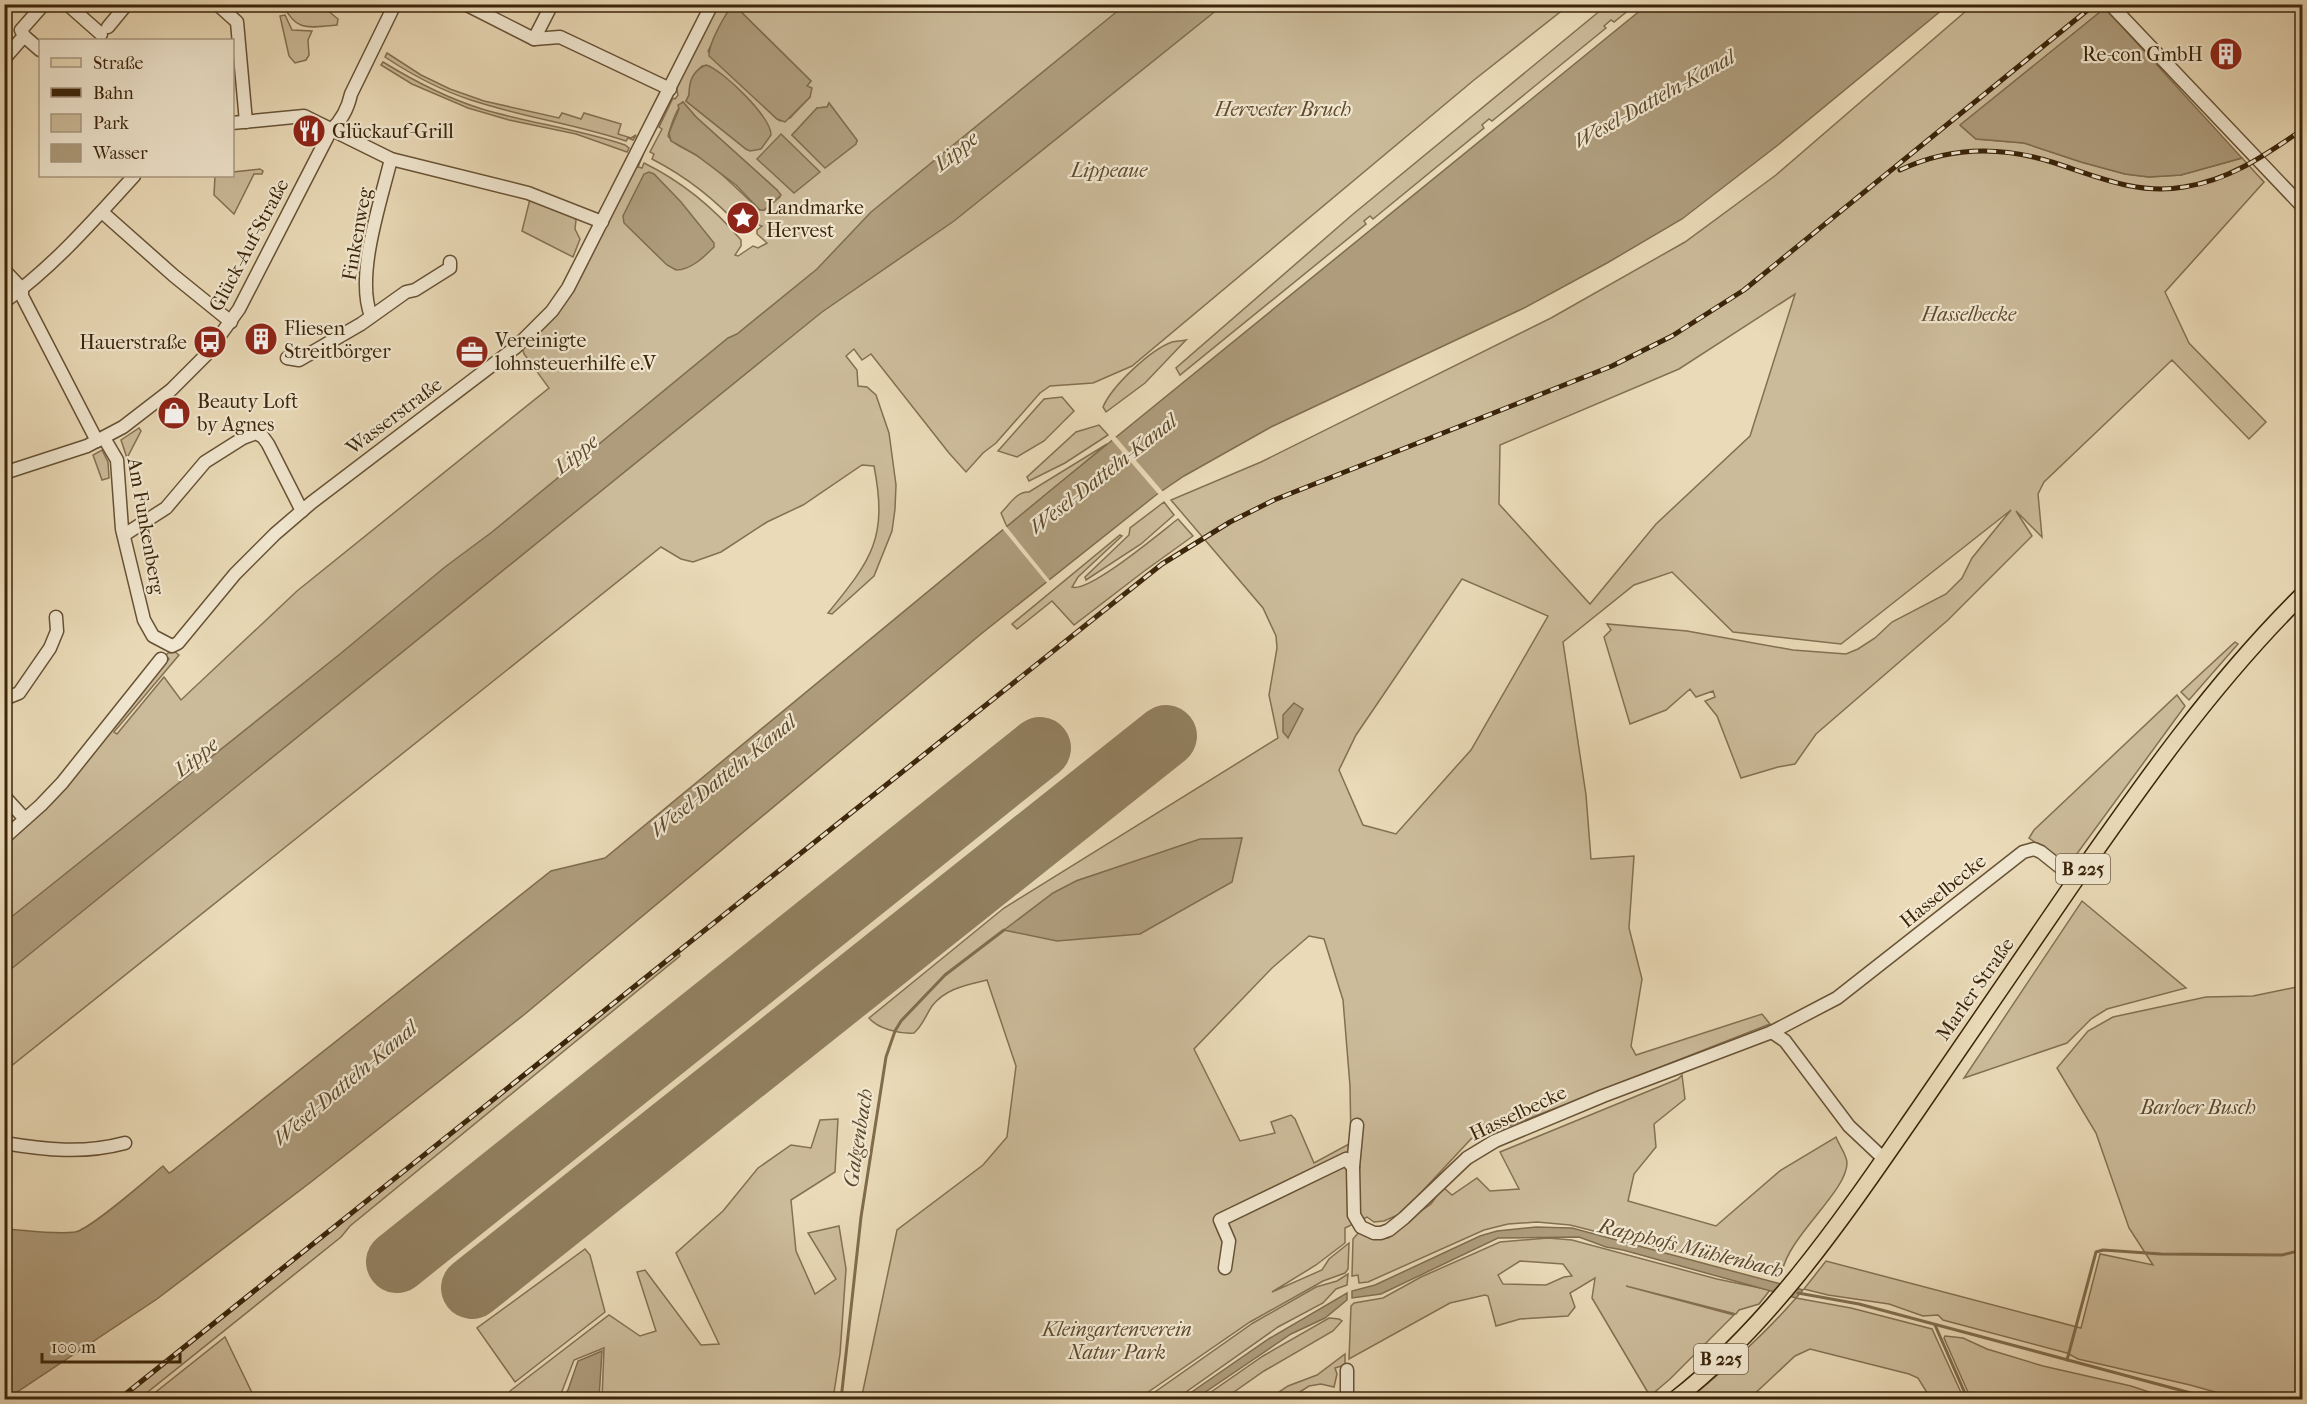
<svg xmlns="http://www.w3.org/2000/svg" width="2307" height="1404" font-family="'IM FELL French Canon',serif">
  <rect width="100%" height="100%" fill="#eadab7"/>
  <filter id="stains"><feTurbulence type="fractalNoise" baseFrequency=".00333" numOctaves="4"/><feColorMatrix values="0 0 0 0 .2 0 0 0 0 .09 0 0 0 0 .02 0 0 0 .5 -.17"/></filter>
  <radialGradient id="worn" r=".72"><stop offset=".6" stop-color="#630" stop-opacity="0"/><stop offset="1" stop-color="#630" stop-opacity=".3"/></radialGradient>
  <g fill="#ccbb9a" stroke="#847052" stroke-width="1.5" fill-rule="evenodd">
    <path d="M283 5H289L294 11 300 9 293 8 291 5H321L338 19 337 25C309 27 297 33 283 5Z"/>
    <path d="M718 5H1569L1474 80 1132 366 1093 383 1050 386 1040 393 996 443 983 453 966 472 949 453 871 354 862 360 854 349 846 356 857 370 858 386 867 387 876 395 889 433 896 485 895 509 892 531 874 576 832 614 828 613C872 559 888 538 874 466L862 465 803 505 767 522 721 552 693 562 681 559 661 547 5 1071V845L66 785 169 659 166 655 168 653 175 652 179 655 114 732 117 734 164 677 181 700 297 591 549 388 524 354 522 347 536 334 640 154 643 155 638 167 642 168 644 163C683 182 713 207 741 240V246L735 255 738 256 753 246 758 248 767 243 757 234V230L762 226 749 222 741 228C715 199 687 177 652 159L654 154 650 152 662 129 659 127 673 98 675 99 678 95 676 86ZM734 5 811 81 807 85 810 97 790 118 780 121 777 119 708 51 729 9ZM702 66H709L753 105 746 149 686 101C694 88 688 79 702 66ZM683 102 696 117 777 190 780 197 764 210H760C737 190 718 167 691 152 683 148 673 144 668 136 671 125 676 110 683 102ZM829 103 857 141 825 167 792 135 817 108 827 107Z"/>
    <polygon points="1607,5 1635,5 1614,22 1611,20 1604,26 1606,28 1492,121 1489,119 1482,125 1484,128 1373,219 1370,216 1364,221 1366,224 1180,375 1176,368 1352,215"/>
    <path d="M1973 5H2105V8L1961 126 1976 139 2024 143 2081 162 2125 174 2149 177 2181 175 2242 158 2264 182 2165 292 2189 343 2266 422 2249 439 2172 360 2044 482 2038 494 2042 537 2016 511 2032 536 1948 620 1816 734 1795 764 1778 767 1741 778 1717 716 1705 701 1715 697 1713 691 1696 697 1690 689 1666 710 1630 724 1604 637 1611 630 1607 624 1687 631 1793 650 1846 654 1858 649 1875 638 1892 622 1946 594 1962 578 1972 558 2011 510 1841 644 1733 632 1672 572 1634 585 1563 642 1586 795 1591 859 1634 856 1629 928 1642 979 1631 1046 1636 1055 1762 1014 1770 1024 1520 1122 1471 1139 1402 1213 1384 1221 1374 1222 1367 1217 1345 1228V1243L1316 1265 1272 1292 1322 1270 1329 1259 1349 1243 1348 1269 1345 1273 1323 1281 1250 1322 1138 1399 861 1400 897 1230 983 1165 1007 1137 1016 1066 987 980C967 985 946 988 932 1006 926 1015 923 1025 914 1033 900 1034 878 1029 869 1018L1004 908 1278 738 1269 695 1277 648 1276 636 1263 608 1171 500 1261 462 1551 318 1685 242 1776 175ZM1795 294 1750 436 1656 524 1590 604 1499 504 1500 445 1679 369ZM1462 579 1548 616 1471 750 1396 834 1363 825 1339 770 1356 735ZM1242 838 1076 881 1128 864ZM1309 936 1324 939 1343 1000 1350 1086 1351 1143 1314 1163 1295 1119 1291 1115 1271 1122 1275 1133 1240 1141 1194 1049 1272 968Z"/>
    <polygon points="285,15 292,30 312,31 308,40 309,55 306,60 295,63 289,56 280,16"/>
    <path d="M387 53 421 75 450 89 484 101 559 118 562 113 581 119 584 113 621 124 618 134 631 138 636 135 633 140 628 138 626 141C575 124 522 117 471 100 440 90 412 75 385 57Z"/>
    <path d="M383 62C414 81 446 98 482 109 529 123 578 129 625 145L629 148 627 152 576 134 509 120 468 108 412 84 381 65Z"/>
    <polygon points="260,169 263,171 262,174 254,174 234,214 214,195 215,176 232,176 233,172"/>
    <polygon points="530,199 571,215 576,220 575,229 580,239 573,257 522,231"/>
    <path d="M1186 340 1145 383 1106 412 1103 407C1112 386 1150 350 1172 342 1176 341 1182 341 1186 340Z"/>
    <polygon points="1062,397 1074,411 1044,441 1017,457 998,451 1044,399"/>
    <polygon points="1099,425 1108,435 1065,463 1029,481 1027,477 1076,432"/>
    <polygon points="139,428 141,431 127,458 121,440"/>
    <path d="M1107 444 1007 527 1001 513C1009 505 1017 491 1029 492Z"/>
    <polygon points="102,450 108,462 109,478 102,480 93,455"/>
    <polygon points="1164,502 1174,515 1141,544 1086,580 1085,577 1129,535 1130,528"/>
    <path d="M1178 519 1193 536 1143 572 1074 625 1052 601 1017 629 1012 624 1120 535 1122 536 1078 577 1072 587C1089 593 1161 532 1178 519Z"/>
    <polygon points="2235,642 2238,644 2189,700 2181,692"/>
    <polygon points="2177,695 2185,706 2068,866 2029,838 2034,830"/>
    <polygon points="2082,901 2186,988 2107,1009 2091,1019 2067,1043 1964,1078"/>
    <polygon points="679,953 680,956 350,1226 341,1237 139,1399 122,1399"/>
    <polygon points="2302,986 2302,1399 2240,1399 2190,1385 2078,1359 2067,1353 1943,1320 1938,1315 1923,1316 1889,1304 1828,1295 1804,1289 1826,1261 2081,1328 2100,1254 2153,1265 2129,1228 2096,1133 2057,1068 2088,1031 2113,1017 2206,997 2253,996"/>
    <path d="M1682 1075 1685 1099 1654 1124 1656 1147 1634 1174 1628 1201 1716 1226 1781 1170 1836 1137C1839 1145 1846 1154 1847 1162 1848 1191 1789 1235 1782 1272L1761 1266 1725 1264 1570 1225 1537 1222 1508 1224 1484 1230 1368 1282 1359 1283 1358 1275 1352 1276 1353 1239 1359 1232 1371 1238H1388L1411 1218 1431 1204 1443 1187 1452 1195 1477 1178 1490 1191 1519 1189 1500 1152 1678 1079Z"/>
    <polygon points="838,1119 835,1172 791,1200 796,1251 815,1294 836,1279 808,1233 839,1226 846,1269 840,1354 833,1399 602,1399 604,1348 574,1360 559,1399 510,1399 510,1391 609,1315 640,1336 656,1331 637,1272 645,1270 701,1345 719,1344 676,1253 723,1211 758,1168 791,1145 811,1148 820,1120"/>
    <path d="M1548 1238 1572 1240 1717 1279 1770 1290 1759 1304 1739 1310 1736 1314 1626 1286 1734 1315 1670 1379 1650 1396 1592 1298 1595 1278 1570 1293 1575 1307 1568 1316 1520 1319 1496 1326 1488 1296 1485 1295 1450 1303 1349 1359 1351 1306 1354 1303 1383 1298 1421 1277 1500 1242ZM1520 1261 1563 1264 1572 1276 1564 1277 1546 1285 1503 1284 1498 1275Z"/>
    <polygon points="585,1249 590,1255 605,1312 515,1382 477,1328"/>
    <polygon points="1348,1274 1347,1285 1336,1289 1323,1303 1278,1327 1176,1399 1145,1399 1253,1323 1316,1287 1337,1281"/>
    <path d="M1796 1298 1851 1308 1932 1329 1964 1399H1931L1918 1378 1909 1374 1810 1349 1795 1356 1749 1399H1689C1727 1368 1764 1335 1796 1298Z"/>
    <polygon points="1329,1318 1339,1319 1342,1321 1333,1331 1264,1371 1224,1399 1201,1399 1263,1356"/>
    <polygon points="1945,1336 1963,1338 1987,1349 2043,1366 2131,1386 2155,1394 2180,1399 1971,1399 1944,1338"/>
    <polygon points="225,1337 255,1399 147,1399"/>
    <polygon points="1345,1354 1345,1365 1335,1368 1337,1374 1334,1387 1321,1384 1309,1386 1289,1399 1267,1400 1288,1386 1317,1375"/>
  </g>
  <g fill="#ae9c7c" stroke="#806c4e" stroke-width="1.5">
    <path d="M734 5 811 81 807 86 812 88 810 97 785 122 777 119 709 56C708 45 726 11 734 5Z"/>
    <polygon points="1125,5 1223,5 954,221 822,312 5,974 5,922 340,654 445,567 492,532 728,338 737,334 817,269 871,212"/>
    <path d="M1647 5H1948L1778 145 1682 219 1607 263 1524 308 1271 427 1184 476 1156 495 981 634 525 1014 311 1182 157 1299 5 1400V1229C24 1230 56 1235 75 1232 91 1229 147 1179 163 1166L169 1173 171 1172 551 871 605 858 1051 490Z"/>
    <polygon points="2105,8 2242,158 2181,175 2149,177 2125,174 2081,162 2024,143 1976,139 1960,125"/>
    <path d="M706 65C723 70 771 117 771 135L761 149 750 151 746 149 686 101 689 95C689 82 692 71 706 65Z"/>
    <polygon points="683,102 696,117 777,190 781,195 764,210 760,210 736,185 696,155 671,141 669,133 679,109 678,105"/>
    <polygon points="829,103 857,140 856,144 825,168 792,135 817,108 827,107"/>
    <polygon points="781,134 820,172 794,193 757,159"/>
    <path d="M649 172 654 174 681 202 714 243V247C704 257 691 270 676 270L667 265 624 223 623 216 644 174Z"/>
    <polygon points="1294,703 1303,709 1288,738 1283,732 1283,715"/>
    <polygon points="1242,838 1232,882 1140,934 1057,941 1004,930 1053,893 1076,881 1200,839"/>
    <polygon points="1536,1227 1572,1228 1803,1290 1796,1298 1623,1250 1606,1247 1579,1237 1498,1238 1381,1294 1352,1298 1352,1291 1375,1285 1480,1236 1497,1231"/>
    <polygon points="1347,1293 1347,1300 1325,1318 1291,1334 1195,1399 1180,1400 1270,1338"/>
    <polygon points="602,1351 599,1399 562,1399 568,1390 578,1361"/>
  </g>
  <g fill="#eadab7">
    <polygon points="1114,435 1164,493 1160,496 1110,438"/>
    <polygon points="1005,525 1051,582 1048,584 1001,527"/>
  </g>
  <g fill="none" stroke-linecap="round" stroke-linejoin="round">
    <g stroke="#806c4e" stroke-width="3">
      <polyline points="1798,1293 1859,1304 2217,1400"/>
      <polyline points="1935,1325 1968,1400"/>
      <polyline points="2067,1360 2096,1252 2103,1250 2161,1254 2282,1255 2302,1250"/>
      <polyline points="841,1400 861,1217 886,1057 895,1031 901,1021 945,975 1004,930"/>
    </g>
    <g stroke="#928060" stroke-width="62">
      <polyline points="397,1262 1040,748"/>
      <polyline points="472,1288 1166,736"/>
    </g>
    <g stroke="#675235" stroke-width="15">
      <g id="minor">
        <polyline points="67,4 101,34"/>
        <polyline points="217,4 237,22 246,122"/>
        <polyline points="465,4 534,39 560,37 670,89"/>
        <polyline points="2110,4 2302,206"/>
        <polyline points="108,27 127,4"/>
        <polyline points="24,36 40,50"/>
        <polyline points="534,39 552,4"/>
        <polyline points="4,59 24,36 21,30 44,4"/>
        <polyline points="232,123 304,116 391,159 528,193 602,222"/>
        <polyline points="102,212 173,275 231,322"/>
        <polyline points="4,270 22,289 22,296 97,441"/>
        <path d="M4 302C53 267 94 220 134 176"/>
        <path d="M371 316C355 275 381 201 391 159"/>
        <polyline points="287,358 299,360 361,324 406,292 415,290 450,268 450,262"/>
        <polyline points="104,438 117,460 122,529 144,620 153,636 172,646 178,643 235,574 275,534 311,503 516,347 552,311 568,288 712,4"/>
        <path d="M4 473 87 446 123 427 171 390 206 355 239 309 331 130C341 121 348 108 351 94L395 4"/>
        <polyline points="124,535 166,508 205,462 243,438 256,433 263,437 268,444 302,511"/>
        <polyline points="4,699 19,693 50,648 57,631 56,617"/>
        <polyline points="4,796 25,819"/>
        <polyline points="4,838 41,805 62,783 161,659"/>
        <polyline points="1772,1032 1785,1041 1849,1126 1884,1159"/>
        <polyline points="1357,1125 1353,1167 1354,1215 1361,1227 1374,1233 1381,1233 1389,1230 1404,1218 1467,1158 1495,1141 1603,1096 1772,1032 1837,998 2023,852 2034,849 2041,852 2076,880"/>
        <path d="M4 1143C46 1150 84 1154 125 1143"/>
        <polyline points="1225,1268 1229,1241 1220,1220 1346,1159 1353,1167"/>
        <polyline points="1347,1370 1347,1400"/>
        <polyline points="335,1400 352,1400"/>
      </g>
    </g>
    <g stroke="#3b250a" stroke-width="18">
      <path id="major" d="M1674 1400C1772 1324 1845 1215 1915 1114 1967 1037 2020 961 2072 885 2143 783 2214 682 2302 595"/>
    </g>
    <use href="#minor" stroke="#f1e7d0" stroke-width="12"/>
    <use href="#major" stroke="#eadab7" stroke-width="15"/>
    <g stroke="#3b250a" stroke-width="5">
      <g id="rail">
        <path d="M1900 170C1950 146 2003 146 2055 163 2098 177 2138 195 2184 187 2230 180 2265 155 2302 130"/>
        <polyline points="118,1400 1162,564 1230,522 1274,500 1612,366 1672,336 1744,290 2095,4"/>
      </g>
    </g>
    <use href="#rail" stroke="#f1e7d0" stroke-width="3" stroke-dasharray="9" stroke-linecap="butt"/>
  </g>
  <defs>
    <g id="building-disc" transform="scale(1.725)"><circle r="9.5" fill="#8f2418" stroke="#f1e7d0"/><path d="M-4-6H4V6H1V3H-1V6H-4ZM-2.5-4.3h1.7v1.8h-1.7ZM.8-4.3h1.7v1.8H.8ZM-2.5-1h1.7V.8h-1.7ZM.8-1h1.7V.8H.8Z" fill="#fff"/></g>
    <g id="restaurant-disc" transform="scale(1.725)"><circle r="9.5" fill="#8f2418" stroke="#f1e7d0"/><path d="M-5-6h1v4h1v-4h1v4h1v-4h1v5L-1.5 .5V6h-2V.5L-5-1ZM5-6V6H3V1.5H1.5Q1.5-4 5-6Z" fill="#fff"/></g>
    <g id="sight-disc" transform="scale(1.725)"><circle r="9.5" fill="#8f2418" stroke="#f1e7d0"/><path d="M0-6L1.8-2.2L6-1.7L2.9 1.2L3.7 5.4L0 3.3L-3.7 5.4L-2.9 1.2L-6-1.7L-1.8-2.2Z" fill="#fff"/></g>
    <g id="bus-disc" transform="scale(1.725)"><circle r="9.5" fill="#8f2418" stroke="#f1e7d0"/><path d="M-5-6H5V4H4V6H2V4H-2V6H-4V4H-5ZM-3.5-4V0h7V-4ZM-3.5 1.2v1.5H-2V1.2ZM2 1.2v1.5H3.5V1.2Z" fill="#fff"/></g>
    <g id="office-disc" transform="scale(1.725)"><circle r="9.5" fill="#8f2418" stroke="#f1e7d0"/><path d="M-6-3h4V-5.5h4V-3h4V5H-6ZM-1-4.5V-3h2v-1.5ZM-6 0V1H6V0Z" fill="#fff"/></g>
    <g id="shop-disc" transform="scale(1.725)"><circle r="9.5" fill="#8f2418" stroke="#f1e7d0"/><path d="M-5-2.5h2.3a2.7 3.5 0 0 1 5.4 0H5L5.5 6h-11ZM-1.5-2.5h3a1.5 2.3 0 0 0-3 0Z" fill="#fff"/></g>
  </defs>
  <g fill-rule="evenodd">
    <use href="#building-disc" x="2226" y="54"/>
    <use href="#restaurant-disc" x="309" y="131"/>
    <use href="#sight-disc" x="743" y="218"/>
    <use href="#building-disc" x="261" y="339"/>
    <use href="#bus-disc" x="210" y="342"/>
    <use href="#office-disc" x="472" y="352"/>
    <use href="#shop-disc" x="174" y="413"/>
  </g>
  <g text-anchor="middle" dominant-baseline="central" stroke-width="4.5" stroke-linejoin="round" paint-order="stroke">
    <g fill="#f1e7d0" stroke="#725f45" stroke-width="1.5">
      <rect x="2056" y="854" width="54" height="30" rx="4.5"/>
      <rect x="1694" y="1344" width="54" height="30" rx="4.5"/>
    </g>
    <g font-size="18" font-weight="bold" fill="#3b250a">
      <text x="2083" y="869">B 225</text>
      <text x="1721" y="1359">B 225</text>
    </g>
    <g font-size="20" fill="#3b250a" stroke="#f1e7d0" text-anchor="start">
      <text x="2203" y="54" text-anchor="end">Re-con GmbH</text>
      <text x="332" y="131">Glückauf-Grill</text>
      <text x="766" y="207">Landmarke<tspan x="766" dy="23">Hervest</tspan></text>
      <text x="284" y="328">Fliesen<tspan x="284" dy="23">Streitbörger</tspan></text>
      <text x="495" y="340">Vereinigte<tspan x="495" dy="23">lohnsteuerhilfe e.V</tspan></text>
      <text x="187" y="342" text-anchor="end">Hauerstraße</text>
      <text x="197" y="401">Beauty Loft<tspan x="197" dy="23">by Agnes</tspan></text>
    </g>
    <g font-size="20" font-style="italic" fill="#5f4a2e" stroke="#f1e7d0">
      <text x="1283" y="109">Hervester Bruch</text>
      <text x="1109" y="170">Lippeaue</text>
      <text x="1969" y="314">Hasselbecke</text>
      <text x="2198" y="1107">Barloer Busch</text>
      <text x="1117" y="1329">Kleingartenverein<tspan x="1117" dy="23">Natur Park</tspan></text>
    </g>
    <g font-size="20" fill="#3b250a" stroke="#f1e7d0">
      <text transform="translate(357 234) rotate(-80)">Finkenweg</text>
      <text transform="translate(249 245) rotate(-62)">Glück-Auf-Straße</text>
      <text transform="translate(394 416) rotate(-37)">Wasserstraße</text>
      <text transform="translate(146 526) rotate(80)">Am Funkenberg</text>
      <text transform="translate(1943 891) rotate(-39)">Hasselbecke</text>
      <text transform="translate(1975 989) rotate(-55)">Marler Straße</text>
      <text transform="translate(1518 1113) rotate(-25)">Hasselbecke</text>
    </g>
    <g font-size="21" font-style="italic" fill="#5e492c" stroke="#f1e7d0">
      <text transform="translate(1654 99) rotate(-29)">Wesel-Datteln-Kanal</text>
      <text transform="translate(956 151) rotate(-39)">Lippe</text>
      <text transform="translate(576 454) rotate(-39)">Lippe</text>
      <text transform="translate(1103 474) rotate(-38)">Wesel-Datteln-Kanal</text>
      <text transform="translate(196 757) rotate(-39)">Lippe</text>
      <text transform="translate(723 776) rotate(-39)">Wesel-Datteln-Kanal</text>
      <text transform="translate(345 1083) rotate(-40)">Wesel-Datteln-Kanal</text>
      <text transform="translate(858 1138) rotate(-81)">Galgenbach</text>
      <text transform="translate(1691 1248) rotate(14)">Rapphofs Mühlenbach</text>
    </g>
  </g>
  <rect width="2307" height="1404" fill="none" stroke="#eadab7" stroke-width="24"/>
  <rect x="6" y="6" width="2295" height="1392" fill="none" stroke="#3b250a" stroke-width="3"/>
  <rect x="12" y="12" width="2283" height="1380" fill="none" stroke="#3b250a" stroke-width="1.5"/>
  <rect x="39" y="39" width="195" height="138" fill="#f1e7d0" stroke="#a89981" stroke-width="1.5"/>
  <rect x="51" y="58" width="30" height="9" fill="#eadab7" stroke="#a89981" stroke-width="1.5"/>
  <text x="93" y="69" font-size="18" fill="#3b250a">Straße</text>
  <rect x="51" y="88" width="30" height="9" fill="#3b250a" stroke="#a89981" stroke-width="1.5"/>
  <text x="93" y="99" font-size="18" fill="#3b250a">Bahn</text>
  <rect x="51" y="114" width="30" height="18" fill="#ccbb9a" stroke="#a89981" stroke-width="1.5"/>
  <text x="93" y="129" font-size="18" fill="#3b250a">Park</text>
  <rect x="51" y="144" width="30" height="18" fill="#ae9c7c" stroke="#a89981" stroke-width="1.5"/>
  <text x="93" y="159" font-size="18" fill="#3b250a">Wasser</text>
  <path d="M42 1353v9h138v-9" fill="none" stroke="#3b250a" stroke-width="3"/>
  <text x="51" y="1353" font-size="18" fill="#3b250a" stroke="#f1e7d0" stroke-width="4.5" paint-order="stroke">100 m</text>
  <rect width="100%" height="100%" filter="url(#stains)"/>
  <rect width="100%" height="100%" fill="url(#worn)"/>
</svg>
